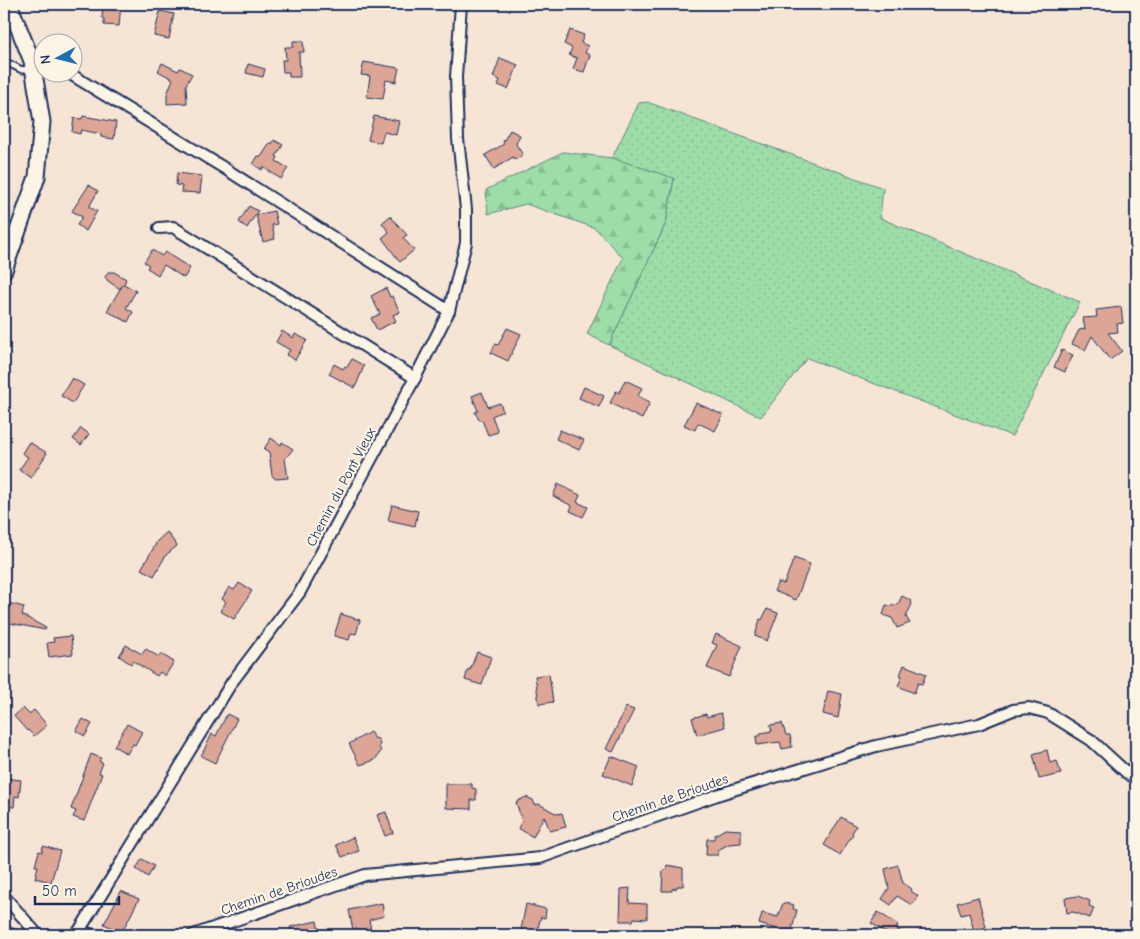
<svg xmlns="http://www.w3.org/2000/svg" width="1140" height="939" font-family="'Comic Neue',sans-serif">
  <defs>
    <pattern id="grass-dots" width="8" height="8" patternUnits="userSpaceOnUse" patternTransform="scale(1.25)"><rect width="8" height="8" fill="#9ddea8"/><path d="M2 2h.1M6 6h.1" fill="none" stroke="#87bf93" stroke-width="1.8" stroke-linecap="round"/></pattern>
    <pattern id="forest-firs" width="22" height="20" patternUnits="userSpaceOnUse" patternTransform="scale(1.25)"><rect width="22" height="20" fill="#9ddea8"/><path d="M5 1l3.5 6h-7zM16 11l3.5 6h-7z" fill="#87bf93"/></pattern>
  </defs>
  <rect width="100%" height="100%" fill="#f6e5d5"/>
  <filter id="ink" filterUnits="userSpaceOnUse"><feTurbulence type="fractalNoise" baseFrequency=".02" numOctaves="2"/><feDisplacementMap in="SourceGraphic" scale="10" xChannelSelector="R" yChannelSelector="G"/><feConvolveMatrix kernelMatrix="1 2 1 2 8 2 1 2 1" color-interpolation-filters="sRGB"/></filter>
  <g filter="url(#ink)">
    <polygon fill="url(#grass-dots)" stroke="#5c8683" points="647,102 883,188 880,218 1080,302 1012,436 807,358 761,417 609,345 666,223 674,179 612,158 639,103"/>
    <polygon fill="url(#forest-firs)" stroke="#5c8683" points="563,152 612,158 674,178 666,223 609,345 587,334 623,258 595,228 526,204 488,214 486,190"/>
    <g fill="#dca595" stroke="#1b2f5e">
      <polygon points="103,4 121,4 119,26 104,25 104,19 102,18"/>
      <polygon points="160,11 174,14 169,39 154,36"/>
      <polygon points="570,30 584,35 581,43 588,46 585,53 590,55 584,72 573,69 577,58 569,55 572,48 564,44"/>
      <polygon points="293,41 303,41 304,52 299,52 300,77 289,77 289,72 283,72 282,60 286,60 285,47 293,47"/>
      <polygon points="500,58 518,65 508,89 498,85 500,80 493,77"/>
      <polygon points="364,62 399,68 396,82 386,80 383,99 367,97 370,76 361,75"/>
      <polygon points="162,63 178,71 180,68 192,74 186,85 187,103 167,104 167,94 173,79 158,71"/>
      <polygon points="248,64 265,69 263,77 246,73"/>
      <polygon points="83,116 116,122 114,139 101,137 101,134 81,130 80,134 72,132 74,118 82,119"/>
      <polygon points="374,116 399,121 396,135 384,132 381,143 368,140"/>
      <polygon points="510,130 520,135 516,144 523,155 515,160 513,157 494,169 485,155 504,144 503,142"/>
      <polygon points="274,140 283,145 276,156 278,157 276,161 288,168 281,179 263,167 262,170 253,164 258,156 261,157 270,143 272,144"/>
      <polygon points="177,173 202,176 200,193 181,192 182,186 176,185"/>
      <polygon points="89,185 98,191 89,207 97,211 86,231 77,225 82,217 72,211"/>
      <polygon points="249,206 258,211 247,228 239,222"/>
      <polygon points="274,211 277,224 272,225 275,239 263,242 256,215"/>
      <polygon points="390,216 407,235 403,238 414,250 400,262 382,238 389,232 382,223"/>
      <polygon points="152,250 162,256 165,252 190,268 184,278 164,265 158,275 147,268 149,265 144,262"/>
      <polygon points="108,272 114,272 126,279 124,284 136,291 126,308 133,312 128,322 107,311 123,284 120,289 108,281 105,277"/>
      <polygon points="386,288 390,297 392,296 400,312 393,315 396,321 377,330 371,318 380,314 371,296"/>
      <polygon points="1121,307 1123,323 1117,324 1118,332 1108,333 1122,351 1110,360 1092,336 1085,350 1072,344 1079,330 1085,329 1083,318 1097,317 1096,310"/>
      <polygon points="507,328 521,334 508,361 491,353 495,344 498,345"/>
      <polygon points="282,331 293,338 295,334 307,340 295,360 286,355 290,350 276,342"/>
      <polygon points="1062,350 1073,355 1065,372 1054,367"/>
      <polygon points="352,359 364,366 355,388 329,374 334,364 343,369 345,366 347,367"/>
      <polygon points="72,378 84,385 73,403 61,396"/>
      <polygon points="625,380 642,388 638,396 650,402 642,419 610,403 616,391 619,393"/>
      <polygon points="584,387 604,396 599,407 579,398"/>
      <polygon points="482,392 488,407 500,403 503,411 492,416 498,432 488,435 482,420 479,420 475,412 478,411 472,396"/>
      <polygon points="696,403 723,415 715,431 698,423 695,430 684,425"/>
      <polygon points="81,428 89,434 81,445 73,439"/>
      <polygon points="560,430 584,440 579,450 556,439"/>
      <polygon points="271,438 281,445 282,442 293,449 285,459 288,478 276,479 272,476 269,452 264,449"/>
      <polygon points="29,442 47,453 31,478 19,470 28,457 22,453"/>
      <polygon points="558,484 580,495 577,502 588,507 583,517 570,511 572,506 553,496"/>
      <polygon points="392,505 418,511 415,526 388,520"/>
      <polygon points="167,532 177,546 166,555 154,576 141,569 156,544 155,543"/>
      <polygon points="794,558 810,564 796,600 774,591 778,582 784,584"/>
      <polygon points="239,583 252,591 234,619 220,611 226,602 222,599 229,587 234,590"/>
      <polygon points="902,596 910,600 912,604 906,617 910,623 897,628 892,618 883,615 886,605 892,606 898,604"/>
      <polygon points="4,602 24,607 22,615 46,628 45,630 10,623 4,625"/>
      <polygon points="767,609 778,613 767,641 755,636 760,619 762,620"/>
      <polygon points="341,614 360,620 356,634 351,633 349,640 334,636"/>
      <polygon points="716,634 742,646 729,677 707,668 717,645 712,643"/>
      <polygon points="71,636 73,654 49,657 47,643 54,642 53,638"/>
      <polygon points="126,645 142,654 146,649 159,657 161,654 174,662 165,676 160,672 157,676 133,661 131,664 119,656"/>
      <polygon points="477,652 491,657 482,685 465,680 468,669 470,670"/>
      <polygon points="904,665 926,674 922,684 918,683 914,693 898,686 902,676 900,675"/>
      <polygon points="549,674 553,702 539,704 535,676"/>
      <polygon points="828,691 842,694 838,718 823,714"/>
      <polygon points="626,707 634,710 613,752 606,749"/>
      <polygon points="23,708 29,714 34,710 47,725 34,736 28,730 27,731 14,716"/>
      <polygon points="721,713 725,727 697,735 692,718 706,714 707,717"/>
      <polygon points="227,714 237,719 215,763 201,756 212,734 216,736"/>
      <polygon points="83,719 92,724 85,736 76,731"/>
      <polygon points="782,723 786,735 790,735 792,747 782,749 780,742 757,745 756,737 761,735 761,733 772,731 770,725"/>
      <polygon points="127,724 142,732 135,745 133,744 127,754 114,746"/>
      <polygon points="370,732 374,738 378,739 380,744 379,747 381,751 375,760 360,765 349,744"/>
      <polygon points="1047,750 1050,763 1057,761 1061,774 1039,779 1033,754"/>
      <polygon points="91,754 101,758 99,761 103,763 99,773 102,774 84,821 73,817 76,811 71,809"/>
      <polygon points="611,756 639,767 632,786 603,774"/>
      <polygon points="4,778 21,780 19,797 15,796 14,807 4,806"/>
      <polygon points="446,784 472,784 472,788 476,789 476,800 471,800 471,809 446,808"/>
      <polygon points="526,797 533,800 535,805 539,804 557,814 562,813 566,827 550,831 544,816 533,837 518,828 522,821 516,802"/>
      <polygon points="386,812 393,833 385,836 377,815"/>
      <polygon points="841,817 856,826 852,833 853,834 840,855 824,845"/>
      <polygon points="725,829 741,830 741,843 729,844 718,850 718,855 706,855 707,839 714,839 715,835"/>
      <polygon points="353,837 359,851 342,857 336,845"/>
      <polygon points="43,846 60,851 51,882 35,878 38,866 35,866 39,851 42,852"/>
      <polygon points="142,859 154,866 148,877 136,869"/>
      <polygon points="667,865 683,868 683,886 677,886 677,888 672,889 672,891 662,891 663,870 666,870"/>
      <polygon points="898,865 903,883 912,889 911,891 918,896 912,905 897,896 891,905 882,899 889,888 885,869"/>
      <polygon points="630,888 629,903 647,904 647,919 634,918 633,921 620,921 621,889"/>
      <polygon points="121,891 139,899 122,932 104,924"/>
      <polygon points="1078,896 1090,901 1089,906 1094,908 1090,918 1073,912 1067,913 1065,898"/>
      <polygon points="978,897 986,927 974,931 969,913 961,915 957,903"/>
      <polygon points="382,903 384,916 369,920 372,935 354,935 349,910"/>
      <polygon points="783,903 794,905 793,909 797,910 791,933 759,924 762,913 778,917"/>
      <polygon points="526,904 546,909 545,918 541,917 536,935 520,935"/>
      <polygon points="878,912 898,925 896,929 907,935 890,935 871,923"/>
      <polygon points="317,921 319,932 308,935 292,935 290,927"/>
      <polygon points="4,923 25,935 4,935"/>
    </g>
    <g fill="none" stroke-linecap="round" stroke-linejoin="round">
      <g stroke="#1b2f5e" stroke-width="9">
        <polyline id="lane" points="4,61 22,70 31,68"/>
      </g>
      <g stroke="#1b2f5e" stroke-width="14">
        <g id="street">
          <polyline points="67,72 224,168 449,311"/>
          <polyline points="159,228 173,227 415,378"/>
          <polyline points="4,896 38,935"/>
          <polyline points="79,931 232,682 300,592 415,378 449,311 466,243 466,209 458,139 456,77 461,4"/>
          <polyline points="75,935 79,931 94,935"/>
          <polyline points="193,935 365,875 540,858 720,794 876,746 979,724 1013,710 1029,708 1048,713 1091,740 1127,773 1136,779"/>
        </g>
      </g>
      <g stroke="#1b2f5e" stroke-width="19">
        <polyline id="secondary" points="4,270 37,177 42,122 32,61 9,4"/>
      </g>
      <use href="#lane" stroke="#fcf5e5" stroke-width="5"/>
      <use href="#street" stroke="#fcf5e5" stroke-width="10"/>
      <use href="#secondary" stroke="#fcf5e5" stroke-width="15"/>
    </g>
  </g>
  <g text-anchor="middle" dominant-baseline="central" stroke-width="4.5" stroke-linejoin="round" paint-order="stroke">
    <g font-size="14" fill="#1b2f5e" stroke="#fcf5e5">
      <text transform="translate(341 487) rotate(-62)">Chemin du Pont Vieux</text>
      <text transform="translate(670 798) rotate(-19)">Chemin de Brioudes</text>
      <text transform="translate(279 891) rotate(-19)">Chemin de Brioudes</text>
    </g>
  </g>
  <rect width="1140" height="939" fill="none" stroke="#fcf5e5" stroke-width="20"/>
  <rect x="10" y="10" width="1120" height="919" fill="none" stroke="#1b2f5e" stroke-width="2" filter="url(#ink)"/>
  <g transform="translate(58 58) rotate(263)"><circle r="24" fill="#fcf5e5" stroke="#a2a6af"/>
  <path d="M0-4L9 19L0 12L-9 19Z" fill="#1f6fb2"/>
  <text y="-8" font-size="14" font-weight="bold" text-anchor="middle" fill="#1b2f5e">N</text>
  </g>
  <path d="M35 896v8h84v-8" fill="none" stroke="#1b2f5e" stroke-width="2.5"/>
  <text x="42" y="896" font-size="15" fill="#1b2f5e" stroke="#fcf5e5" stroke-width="4" paint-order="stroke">50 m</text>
</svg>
